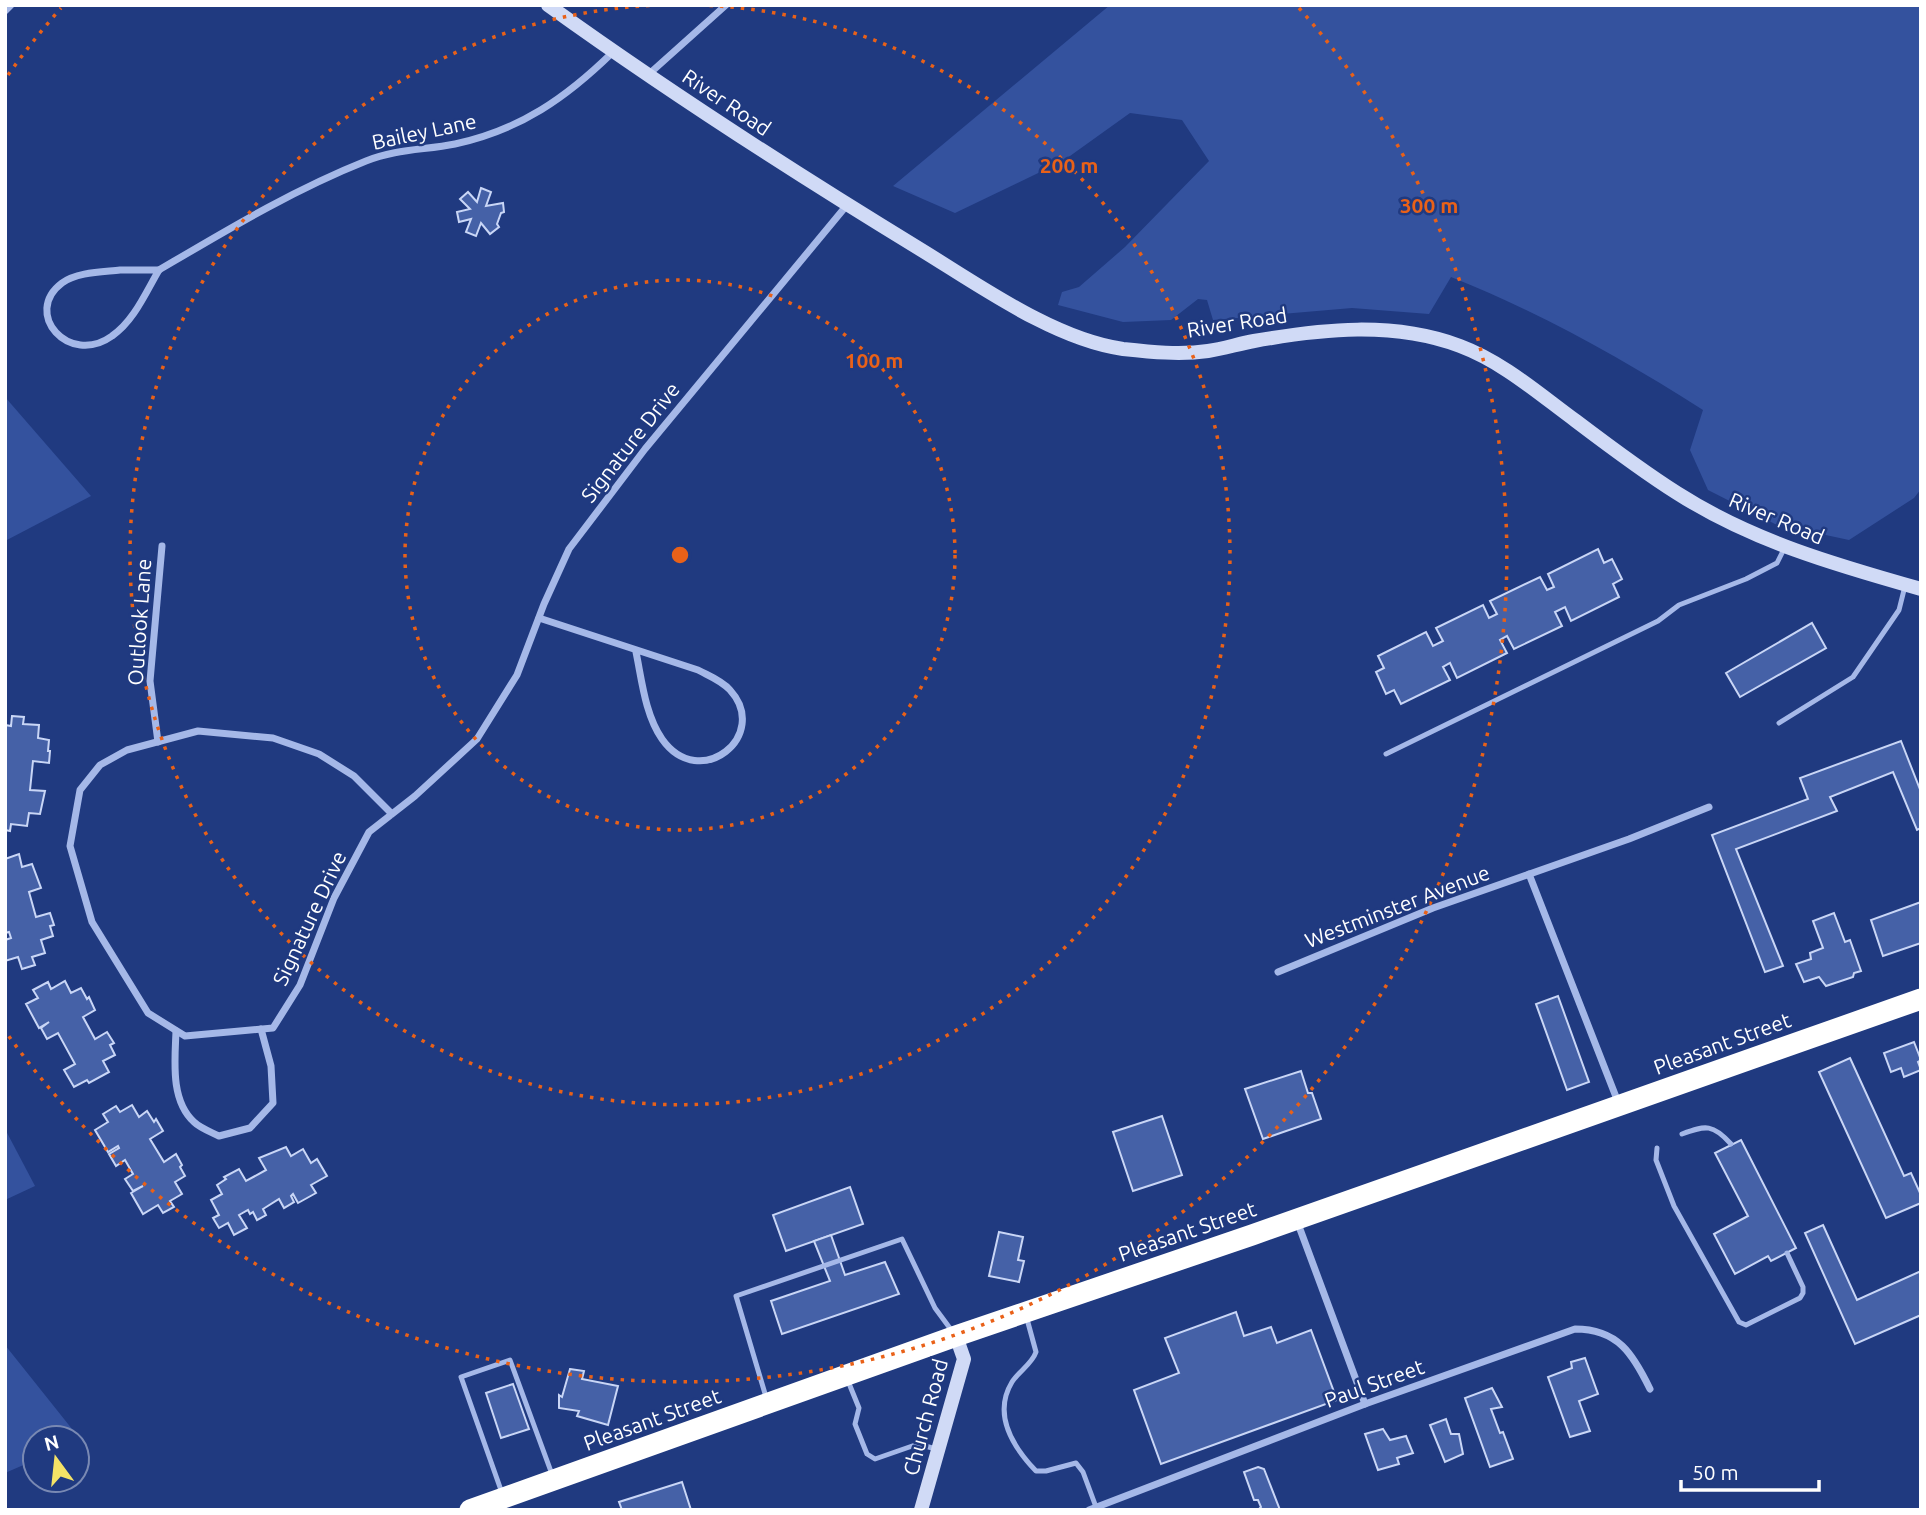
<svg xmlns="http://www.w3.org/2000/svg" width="1926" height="1515" font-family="Ubuntu,sans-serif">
  <rect width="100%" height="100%" fill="#203a80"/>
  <g fill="#34529e">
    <path d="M1110 5H1921V489L1914 498 1849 540 1775 524 1708 490 1690 450 1703 410C1623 359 1539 312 1451 277L1429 314 1352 308 1213 320 1207 300 1198 299 1171 320 1123 322 1058 305 1062 292 1079 287 1125 247 1209 161 1182 120 1130 113 1063 161 955 213 893 186Z"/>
    <polygon points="5,397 91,496 5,541"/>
    <polygon points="5,1129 35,1186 5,1200"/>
    <polygon points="5,1345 80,1439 35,1438 35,1460 5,1473"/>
  </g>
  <g fill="#4561a7" stroke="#c9d6f6" stroke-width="2">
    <polygon points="481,188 491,192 486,206 503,203 504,212 501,213 497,224 499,227 490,234 481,223 476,236 466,232 471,219 459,222 457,212 470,209 460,199 468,192 477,202"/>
    <polygon points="1598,549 1604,563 1612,559 1622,579 1613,584 1619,597 1571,621 1565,607 1555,612 1562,626 1514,649 1507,636 1500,640 1507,653 1457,678 1450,663 1443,667 1450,680 1401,704 1394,690 1386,694 1376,672 1384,668 1378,656 1426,632 1433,646 1443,641 1436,628 1483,605 1489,618 1497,614 1490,601 1540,577 1547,590 1554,587 1548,574"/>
    <polygon points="1812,623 1826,648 1740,697 1726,673"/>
    <polygon points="12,716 24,717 23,724 39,725 38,738 49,740 48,751 50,751 49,763 33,761 30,790 45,791 40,814 29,813 27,826 11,824 10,831 5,830 5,725 11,726"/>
    <polygon points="1901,741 1921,792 1921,828 1917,830 1893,772 1830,797 1837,811 1736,849 1783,966 1765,972 1712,835 1808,799 1800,778"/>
    <polygon points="19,854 22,867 32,864 41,888 29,892 36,917 50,913 54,925 50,926 53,936 41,940 45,953 32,957 35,965 22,969 18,957 5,961 5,940 11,938 9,932 5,933 5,859"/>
    <polygon points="1921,902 1921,943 1883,956 1871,920"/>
    <polygon points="1834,913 1845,942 1850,940 1861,971 1854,973 1853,977 1826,986 1819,977 1804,982 1796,964 1811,959 1810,953 1823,948 1813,921"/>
    <polygon points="65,981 71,993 81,988 87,999 89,997 95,1010 83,1017 95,1039 107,1032 114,1043 110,1045 115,1055 103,1061 109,1072 89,1083 87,1080 74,1087 64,1070 75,1064 58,1033 47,1039 41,1028 49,1022 39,1028 26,1004 38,998 33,990 48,982 51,989"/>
    <polygon points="1558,996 1589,1082 1567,1090 1536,1004"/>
    <polygon points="1914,1042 1921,1060 1918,1062 1921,1070 1904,1077 1901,1068 1891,1072 1884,1053"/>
    <polygon points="1850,1058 1904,1176 1911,1173 1921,1195 1921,1203 1886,1218 1819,1072"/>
    <polygon points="1301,1071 1308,1093 1312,1093 1321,1119 1263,1139 1245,1089"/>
    <polygon points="132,1105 139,1117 147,1111 154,1122 156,1119 163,1131 150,1139 164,1162 176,1154 182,1165 180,1167 185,1176 175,1182 182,1194 170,1201 174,1207 163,1213 158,1205 143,1214 131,1193 143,1186 133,1191 125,1179 133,1174 125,1160 116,1166 109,1154 119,1148 118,1146 108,1152 95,1130 108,1122 103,1114 116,1106 120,1112"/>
    <polygon points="1162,1116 1182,1175 1133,1191 1113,1132"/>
    <polygon points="1741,1140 1796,1248 1771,1261 1768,1256 1735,1274 1714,1234 1748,1216 1715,1153"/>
    <polygon points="286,1147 291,1156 303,1149 311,1163 317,1159 327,1176 311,1185 316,1193 298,1203 293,1194 291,1196 294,1202 284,1208 279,1199 263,1209 266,1215 257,1220 253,1212 250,1214 248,1210 239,1215 247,1228 234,1235 228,1223 219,1228 213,1218 219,1215 211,1200 222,1194 217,1185 226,1179 224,1177 239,1169 246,1181 266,1170 259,1158"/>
    <polygon points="850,1187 863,1224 786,1251 773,1215"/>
    <polygon points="1823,1225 1857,1300 1921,1271 1921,1315 1855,1344 1805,1233"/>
    <polygon points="999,1232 1023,1237 1018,1260 1024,1261 1019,1282 989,1276"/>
    <polygon points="831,1235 845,1275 885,1262 899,1294 782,1334 771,1301 830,1281 814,1241"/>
    <polygon points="1236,1312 1244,1336 1271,1327 1277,1343 1311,1330 1337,1400 1161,1464 1134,1390 1179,1373 1165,1338"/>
    <polygon points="1585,1358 1598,1394 1579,1401 1590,1431 1570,1437 1548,1377 1572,1368 1571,1362"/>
    <polygon points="570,1369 584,1371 582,1379 618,1386 608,1425 577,1416 579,1411 559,1408 559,1395 562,1397"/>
    <polygon points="513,1384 529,1429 501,1438 486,1393"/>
    <polygon points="1492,1388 1502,1407 1491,1409 1500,1433 1503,1432 1513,1459 1490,1467 1465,1398"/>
    <polygon points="1446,1419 1451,1434 1459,1434 1463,1454 1445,1462 1430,1425"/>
    <polygon points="1383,1429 1390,1440 1406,1436 1413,1453 1397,1458 1399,1464 1378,1470 1365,1434"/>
    <polygon points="1258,1467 1264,1469 1280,1510 1258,1510 1261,1507 1258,1500 1254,1500 1244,1472"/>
    <polygon points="682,1482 691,1510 622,1510 619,1502"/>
  </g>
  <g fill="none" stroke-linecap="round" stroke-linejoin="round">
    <g stroke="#a5b8e8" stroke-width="5">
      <polyline points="1779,723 1853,677 1899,610 1905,586"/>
      <polyline points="1386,754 1658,621 1679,605 1746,579 1777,563 1785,547"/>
      <path d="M1682 1134C1706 1125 1713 1124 1731 1144"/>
      <polyline points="1657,1148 1656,1160 1674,1206 1739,1322 1746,1325 1800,1298 1803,1293 1803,1287 1787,1253"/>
      <path d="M1027 1319 1036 1352C1032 1364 1019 1371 1012 1382 992 1415 1013 1447 1036 1471H1046L1076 1463 1083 1472 1096 1507"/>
      <polyline points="848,1381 859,1408 855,1424 867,1454 875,1459 918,1444 936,1449"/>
      <polyline points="766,1397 736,1296 902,1239 935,1308 952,1331"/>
      <polyline points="502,1493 461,1377 510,1360 553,1477"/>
    </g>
    <g stroke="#a5b8e8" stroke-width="7">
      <polyline points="5,11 11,5"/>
      <polyline points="649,74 726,5"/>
      <path d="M120 270H159C146 292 134 321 112 336 69 367 22 313 62 283 77 272 103 272 120 270Z"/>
      <path d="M159 270C227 230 293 190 366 161 395 149 425 150 455 144 520 130 566 98 613 52"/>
      <path d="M539 618 698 670C709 676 721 680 730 690 771 735 700 793 662 739 645 714 642 681 636 652"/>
      <polyline points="158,742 150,681 162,546"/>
      <polyline points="392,814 354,776 319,754 273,738 198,731 127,750 100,765 80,790 70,846 92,922 148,1013 185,1036 273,1028 300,985 334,898 369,832 415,796 477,739 517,675 544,604 569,549 645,449 847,205"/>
      <polyline points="1529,874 1618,1102"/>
      <polyline points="1278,972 1433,908 1629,839 1709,807"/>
      <path d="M176 1031C175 1060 170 1100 194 1122 200 1128 211 1132 219 1136L250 1128 273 1103 271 1066 261 1029"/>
      <polyline points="1297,1221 1365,1404"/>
      <path d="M1089 1510 1365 1404 1575 1329C1618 1329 1633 1354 1650 1389"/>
    </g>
    <g stroke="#d0daf6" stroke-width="14">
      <path d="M548 5C669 92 795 173 923 251 980 286 1056 340 1123 349 1151 352 1180 355 1208 351 1223 349 1238 344 1254 341 1322 329 1393 321 1460 346 1503 362 1539 394 1576 421 1609 446 1642 471 1677 493 1752 541 1836 565 1921 589"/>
      <polyline points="921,1510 964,1359 956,1336"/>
    </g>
    <polyline stroke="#fff" stroke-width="21" points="470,1510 956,1336 1252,1235 1921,999"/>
  </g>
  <g fill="none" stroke="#e96118" stroke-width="3.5" stroke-dasharray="3.5 7">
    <circle cx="680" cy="555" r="275"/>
    <path d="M699 5A550 550 0 1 1 661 5"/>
    <path d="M8 75A826 826 0 0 1 61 8M1299 8A826 826 0 1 1 8 1035"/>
  </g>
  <g text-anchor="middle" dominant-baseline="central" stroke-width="5" stroke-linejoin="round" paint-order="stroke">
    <g font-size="21" fill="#fff" stroke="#203a80">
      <text transform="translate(727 102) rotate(34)">River Road</text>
      <text transform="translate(424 131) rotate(-12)">Bailey Lane</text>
      <text transform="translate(1237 322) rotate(-9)">River Road</text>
      <text transform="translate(630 442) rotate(-52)">Signature Drive</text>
      <text transform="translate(1777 518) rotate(23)">River Road</text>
      <text transform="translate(139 622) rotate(-86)">Outlook Lane</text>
      <text transform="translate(1397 906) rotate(-21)">Westminster Avenue</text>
      <text transform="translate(309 918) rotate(-65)">Signature Drive</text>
      <text transform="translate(1722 1043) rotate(-20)">Pleasant Street</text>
      <text transform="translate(1187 1231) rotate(-19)">Pleasant Street</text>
      <text transform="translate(1374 1383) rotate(-20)">Paul Street</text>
      <text transform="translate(925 1417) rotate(-75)">Church Road</text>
      <text transform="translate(652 1419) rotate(-20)">Pleasant Street</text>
    </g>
  </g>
  <circle cx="680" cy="555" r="10" fill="#e96118" stroke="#203a80" stroke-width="3.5"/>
  <g font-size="21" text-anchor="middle" font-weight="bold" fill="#e96118" stroke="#203a80" stroke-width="5" stroke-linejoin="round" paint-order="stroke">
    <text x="1069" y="173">200 m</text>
    <text x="1429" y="213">300 m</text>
    <text x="874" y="368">100 m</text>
  </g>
  <rect width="1926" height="1515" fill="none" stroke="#ffffff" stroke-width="14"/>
  <g transform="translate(56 1459) rotate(345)"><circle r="33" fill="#203a80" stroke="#7989b3" stroke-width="2"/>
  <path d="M0-5L12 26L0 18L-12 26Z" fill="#f5e366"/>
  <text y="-10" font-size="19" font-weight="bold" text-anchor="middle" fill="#ffffff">N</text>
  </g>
  <path d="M1681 1480v10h138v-10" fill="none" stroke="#ffffff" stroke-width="3.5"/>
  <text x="1692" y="1480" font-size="21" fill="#ffffff" stroke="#203a80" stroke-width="5" paint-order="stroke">50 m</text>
</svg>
